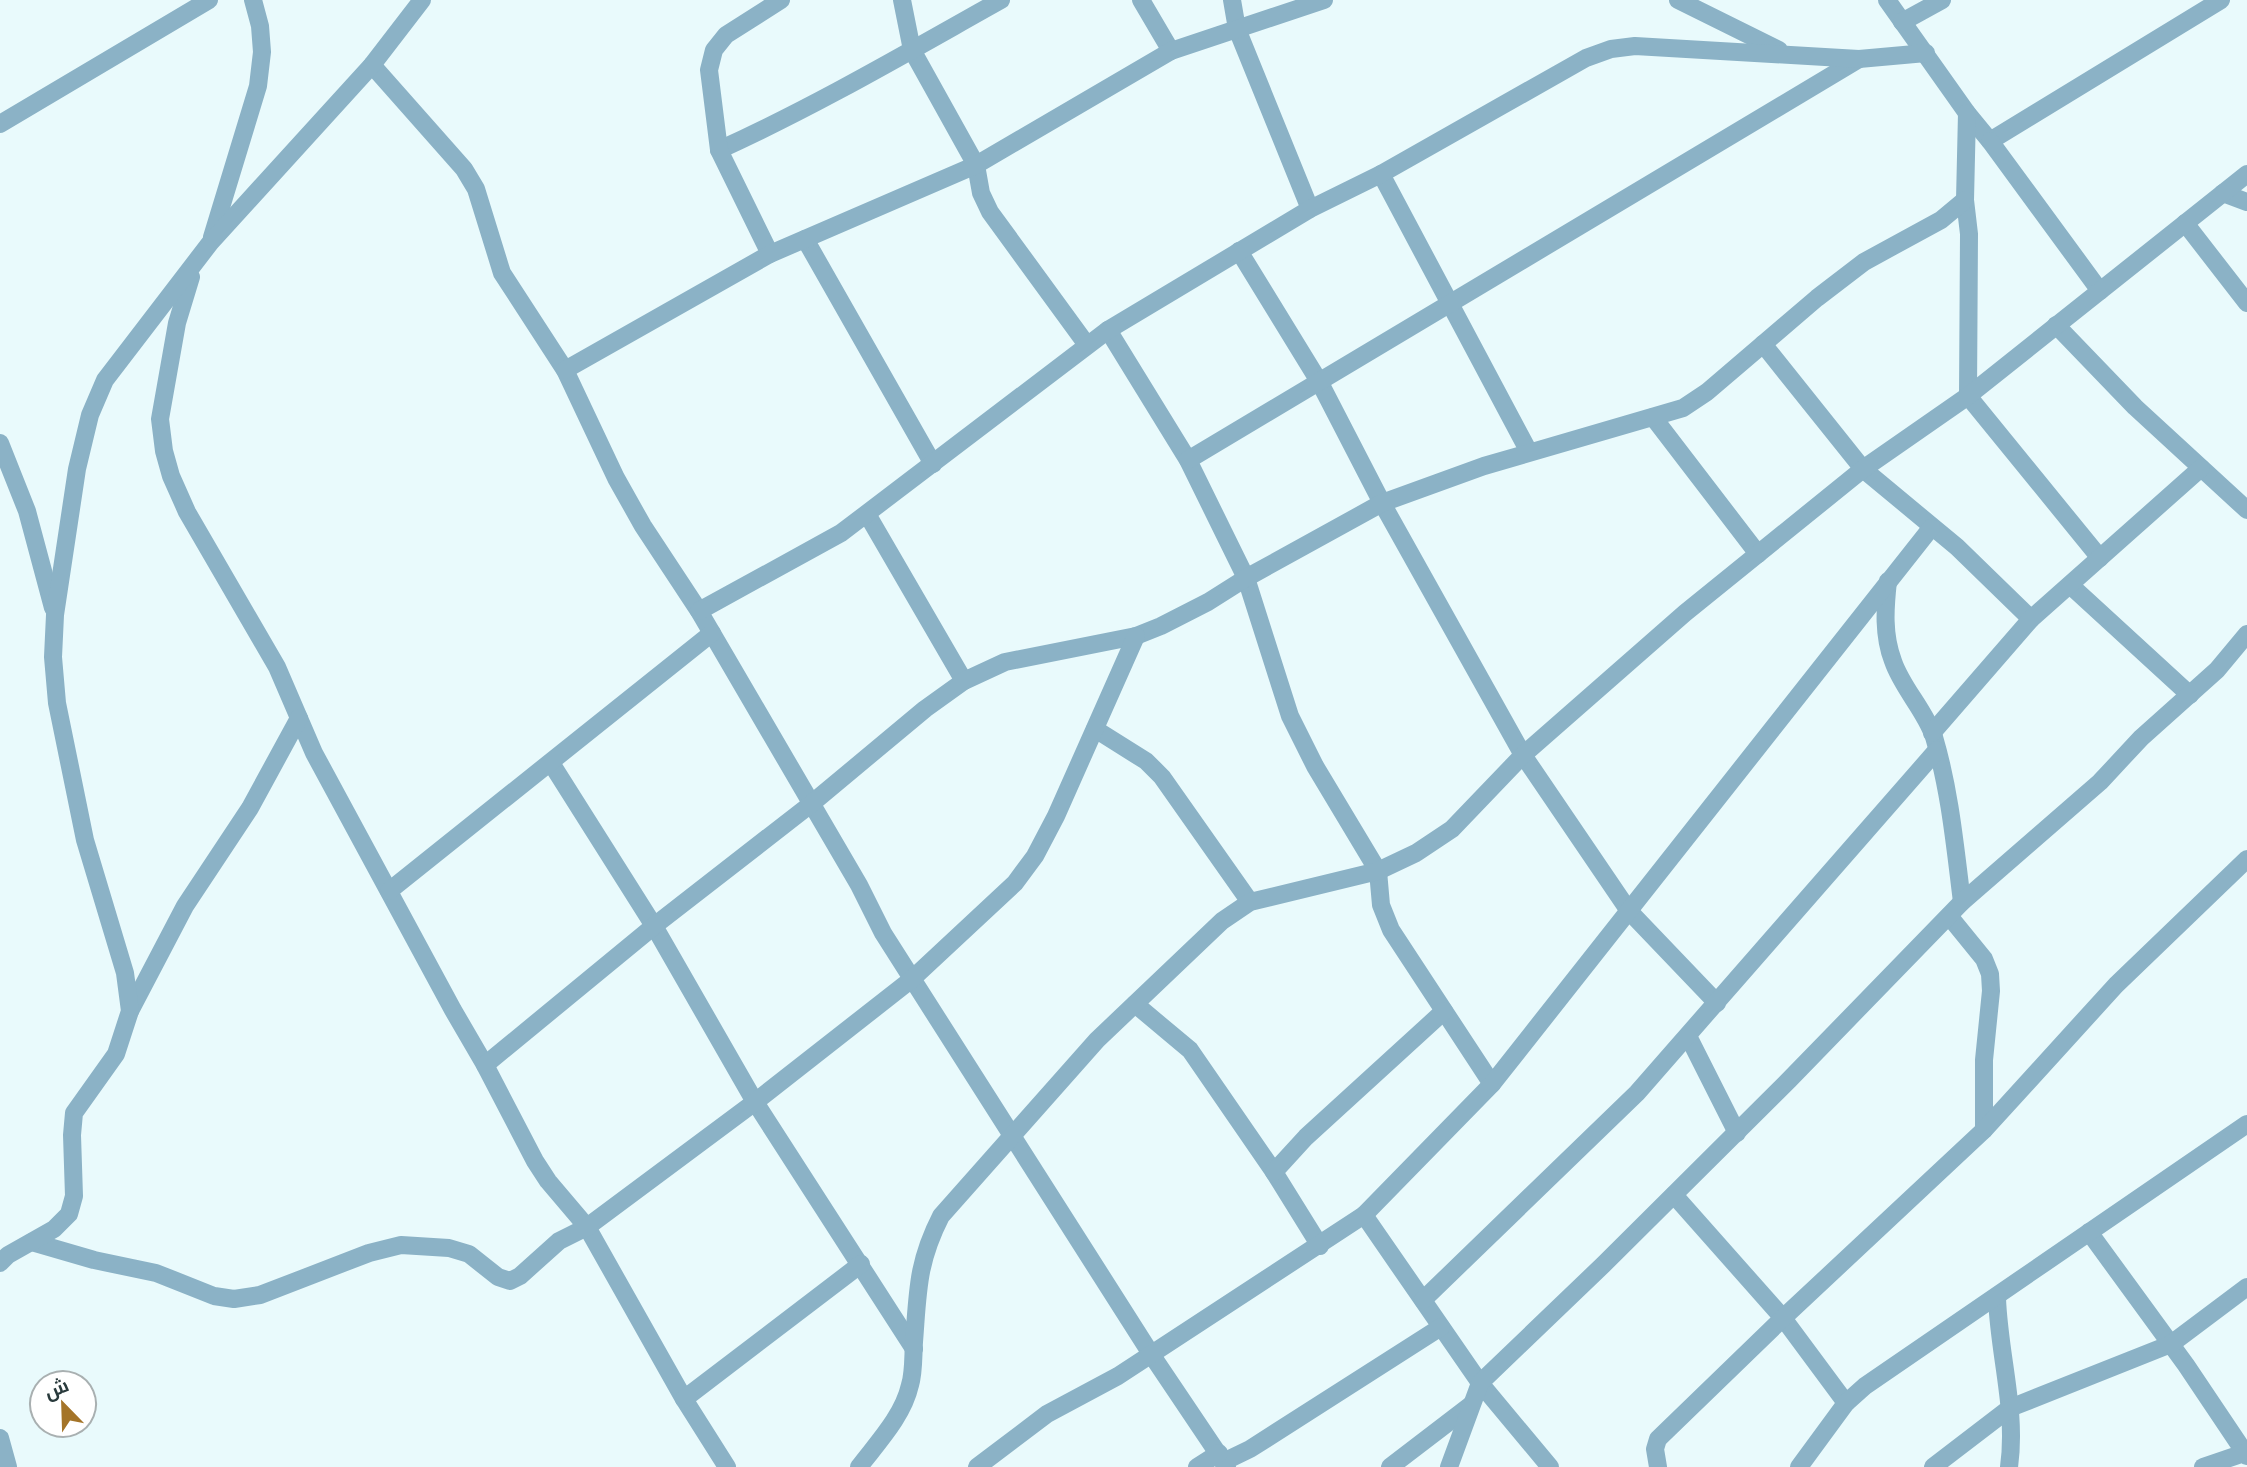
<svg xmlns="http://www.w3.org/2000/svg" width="2247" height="1467" font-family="Quicksand,Cairo,sans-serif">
  <rect width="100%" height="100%" fill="#e9fafc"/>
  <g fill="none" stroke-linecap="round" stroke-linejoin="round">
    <g stroke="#8bb2c6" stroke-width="18">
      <polyline points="902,0 912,50 976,165 981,193 990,212 1087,345"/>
      <polyline points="1141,0 1171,51"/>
      <polyline points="1232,0 1237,29 1310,209"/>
      <polyline points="1678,0 1779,50"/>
      <polyline points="1887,0 1967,113 1990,141 2221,0"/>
      <polyline points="1902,22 1942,0"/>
      <polyline points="372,65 464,169 476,189 502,273 565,370 616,478 643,526 699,611 859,885 883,933 1151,1354 1227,1467"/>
      <polyline points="1967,113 1965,200 1969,234 1968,396 2100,558"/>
      <polyline points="0,124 209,0"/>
      <polyline points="1990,141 2100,291"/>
      <path d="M719 150C816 106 908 52 1001 0"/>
      <polyline points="1381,174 1529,452"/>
      <polyline points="2223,193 2247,202"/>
      <polyline points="2185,223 2247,303"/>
      <polyline points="212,237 258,86 262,52 260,26 253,0"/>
      <polyline points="805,239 933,464"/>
      <polyline points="1239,251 1320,383 1382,503 1523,755 1629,911 1717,1003"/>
      <polyline points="770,254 719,150 709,70 714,50 726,35 781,0"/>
      <polyline points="191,277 177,323 160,419 164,451 171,476 187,512 277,667 314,753 453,1010 485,1065 535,1161 548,1181 587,1227 684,1399 727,1467"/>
      <polyline points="2056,325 2135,407 2247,510"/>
      <polyline points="1108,330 1188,460 1246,578 1290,716 1315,766 1378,871 1381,905 1391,930 1492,1084"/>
      <polyline points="1763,344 1863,469 1957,547 2031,619"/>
      <polyline points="565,370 770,254 976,165 1171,51 1324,0"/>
      <polyline points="1653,417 1758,554"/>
      <polyline points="0,443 27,511 53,608"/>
      <polyline points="1188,460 1859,59"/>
      <polyline points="867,514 964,681"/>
      <path d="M1888 581C1885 608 1883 635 1893 661 1902 688 1925 710 1934 737 1950 791 1955 846 1962 902"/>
      <polyline points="2070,585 2190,695"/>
      <polyline points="699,611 841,533 1108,330 1310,209 1381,174 1586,58 1611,49 1635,46 1859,59 1926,53"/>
      <polyline points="1095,729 1146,761 1162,777 1250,902"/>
      <polyline points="1932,733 2031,619 2201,468"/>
      <polyline points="551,763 654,926 755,1102 914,1349"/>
      <polyline points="389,891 712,633"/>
      <polyline points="1949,916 1984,959 1990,974 1991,991 1984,1060 1984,1130"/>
      <polyline points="1135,1004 1190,1050 1274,1172 1320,1246"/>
      <polyline points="130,1011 185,906 250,808 299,718"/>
      <polyline points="1688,1036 1737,1133"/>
      <polyline points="485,1065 654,926 811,804 925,709 964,681 1005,662 1136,636 1161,626 1208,602 1246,578 1382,503 1484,466 1683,408 1707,392 1817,298 1864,262 1941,220 1965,200"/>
      <polyline points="1274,1172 1306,1137 1444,1011"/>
      <polyline points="1674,1195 1783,1318 1846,1403"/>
      <polyline points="1364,1215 1480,1383 1550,1467"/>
      <polyline points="2089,1232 2186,1365 2247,1456"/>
      <polyline points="32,1242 94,1260 156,1273 214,1296 234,1299 260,1295 369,1253 401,1245 449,1248 469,1254 498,1277 510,1281 520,1276 559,1241 587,1227 755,1102 912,979 1015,883 1035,856 1056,816 1136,636"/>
      <polyline points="0,1263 8,1255 54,1229 69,1214 74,1196 72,1135 74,1113 116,1054 130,1011 125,973 85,840 57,703 53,657 55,615 77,469 90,415 105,380 210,243 372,65 422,0"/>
      <path d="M1997 1298C1999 1355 2017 1410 2009 1467"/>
      <polyline points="1423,1300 1637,1093 1937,750"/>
      <polyline points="684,1399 861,1264"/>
      <polyline points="0,1438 8,1467"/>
      <polyline points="1223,1462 1250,1449 1441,1327"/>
      <path d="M859 1467C878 1442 903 1416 910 1385 914 1372 913 1356 914 1342 918 1291 917 1263 941 1216L1097 1040 1222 921 1250 902 1378 871 1416 853 1452 829 1523 755 1685 613 1863 469 1968 396 2247 174"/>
      <polyline points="977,1467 1047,1414 1118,1376 1364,1215 1492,1084 1931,528"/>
      <polyline points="1197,1467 1219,1453"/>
      <polyline points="1390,1467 1471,1405"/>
      <polyline points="1449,1467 1480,1383 1603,1265 1789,1080 1962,902 2100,782 2141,738 2217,670 2247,634"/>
      <polyline points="1658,1467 1655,1449 1658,1439 1783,1318 1984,1130 2116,985 2247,859"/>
      <polyline points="1799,1467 1846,1403 1865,1386 2247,1124"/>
      <polyline points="1933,1467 2010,1408 2171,1344 2247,1287"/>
      <polyline points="2203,1467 2247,1452"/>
    </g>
  </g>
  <g transform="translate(63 1404) rotate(337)"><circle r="33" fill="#ffffff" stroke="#a9b0b1" stroke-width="2"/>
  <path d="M0-5L12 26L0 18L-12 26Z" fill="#a47428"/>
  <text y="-10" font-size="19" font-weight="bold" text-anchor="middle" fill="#293a3c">ش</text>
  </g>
</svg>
